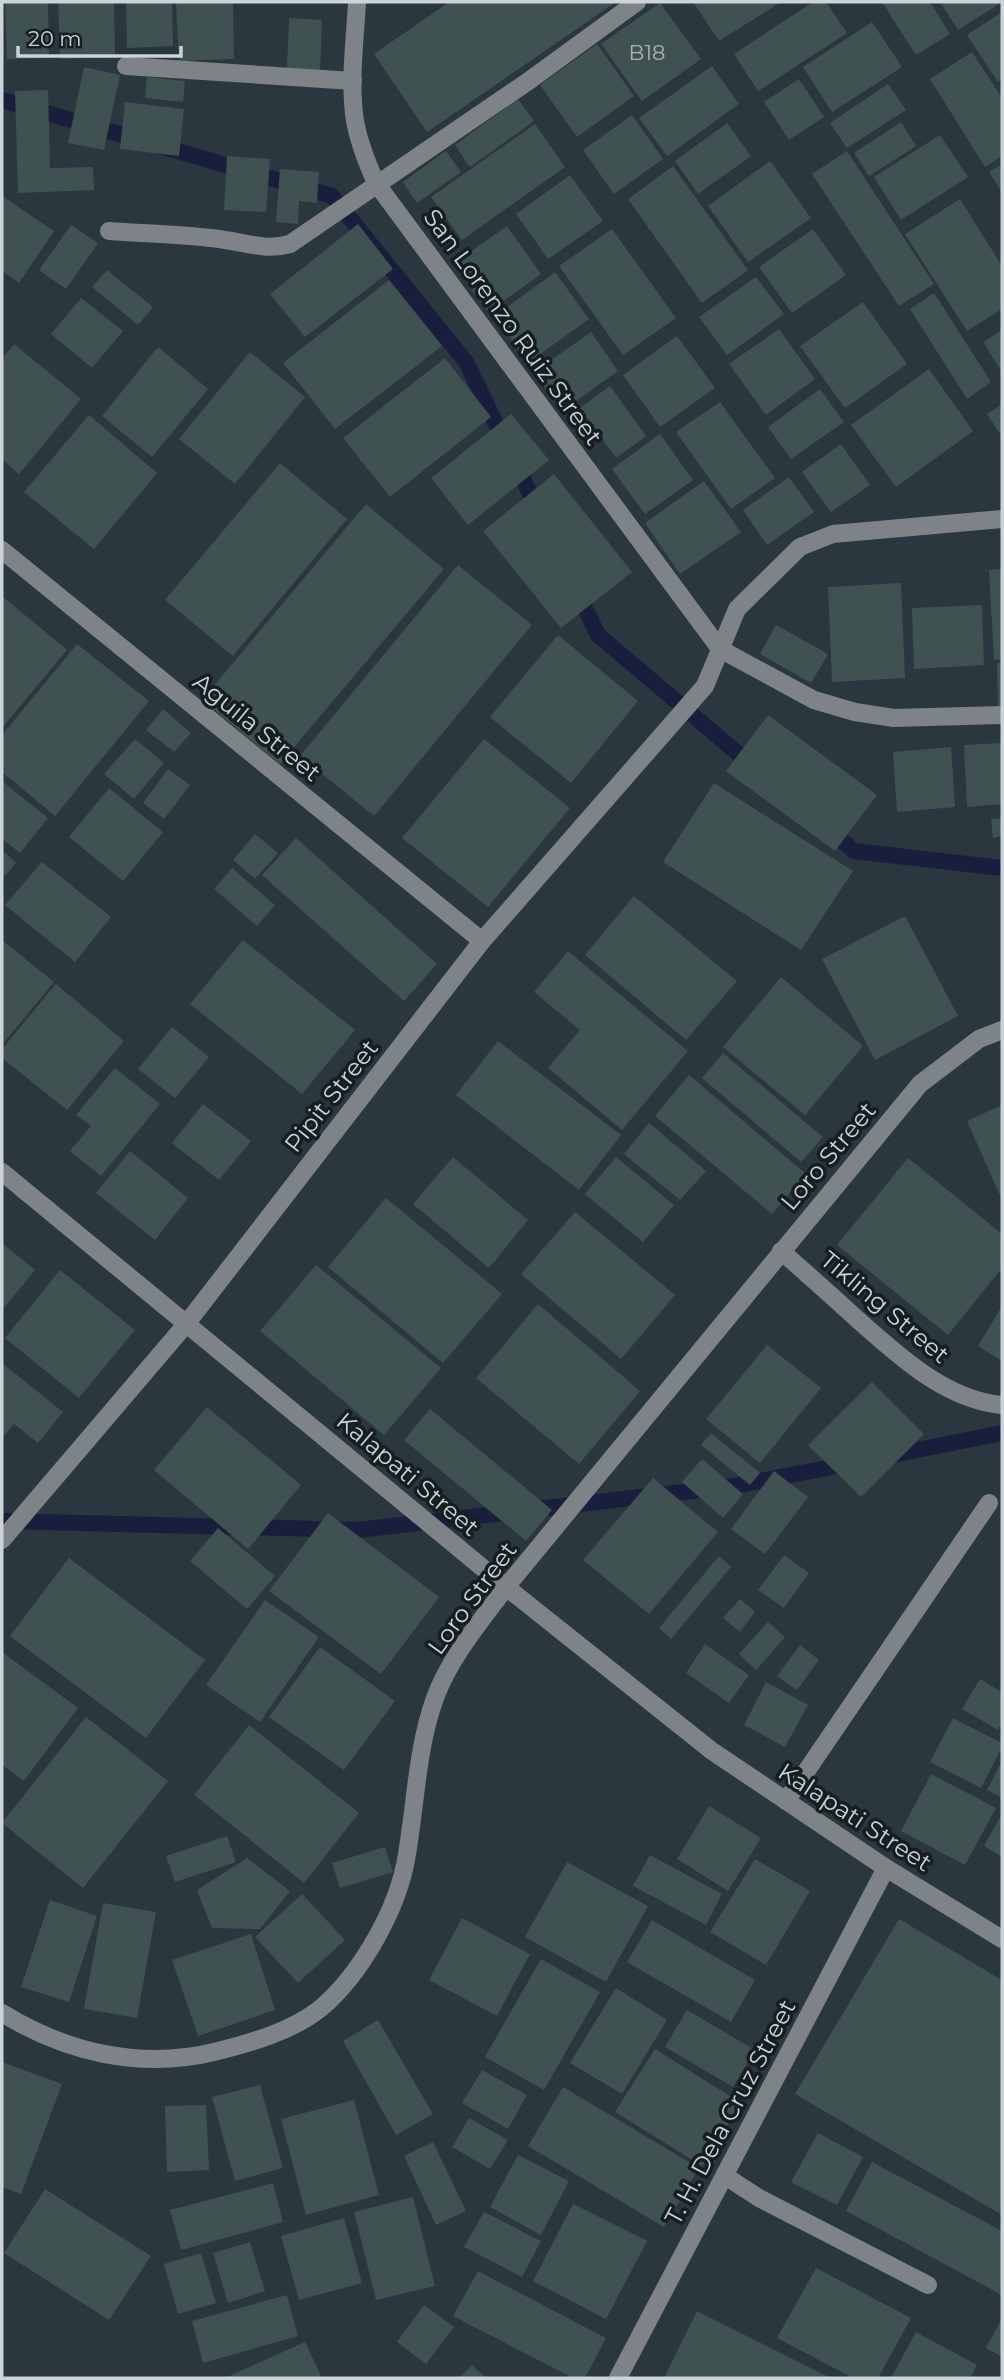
<svg xmlns="http://www.w3.org/2000/svg" width="1004" height="2380" font-family="Montserrat,sans-serif">
  <rect width="100%" height="100%" fill="#2a373e"/>
  <g fill="none" stroke-linecap="round" stroke-linejoin="round">
    <g stroke="#191e3d" stroke-width="16">
      <polyline points="2,100 332,196 466,362 538,510"/>
      <polyline points="576,590 598,635 754,767"/>
      <polyline points="828,829 854,851 1002,868"/>
      <polyline points="887,1456 1002,1433"/>
      <polyline points="2,1521 358,1530 734,1486 852,1463"/>
    </g>
  </g>
  <g fill="#405152">
    <polygon points="5,2 48,2 49,58 7,59"/>
    <polygon points="58,2 114,2 115,57 60,59"/>
    <polygon points="126,2 172,2 173,46 127,48"/>
    <polygon points="176,2 233,2 234,59 179,61"/>
    <polygon points="449,2 616,2 427,132 374,54"/>
    <polygon points="693,2 781,2 719,41"/>
    <polygon points="813,2 826,2 847,33 758,91 734,54"/>
    <polygon points="882,2 930,2 950,34 916,55"/>
    <polygon points="940,2 1002,2 958,30"/>
    <polygon points="660,3 701,59 642,101 601,44"/>
    <polygon points="1002,12 1002,79 998,82 967,35"/>
    <polygon points="289,18 322,20 320,72 287,70"/>
    <polygon points="872,22 902,67 832,112 803,67"/>
    <polygon points="597,44 634,96 577,137 540,85"/>
    <polygon points="972,52 1002,98 1002,156 985,167 930,79"/>
    <polygon points="712,66 739,104 667,156 639,118"/>
    <polygon points="84,67 120,75 104,150 68,143"/>
    <polygon points="147,77 185,81 183,102 145,98"/>
    <polygon points="799,79 824,117 789,140 764,102"/>
    <polygon points="888,84 906,110 847,148 830,123"/>
    <polygon points="48,90 50,168 93,167 94,190 18,193 15,91"/>
    <polygon points="518,99 534,121 470,167 455,145"/>
    <polygon points="125,102 184,109 179,156 120,149"/>
    <polygon points="632,115 663,159 614,194 583,150"/>
    <polygon points="901,122 916,146 869,176 854,153"/>
    <polygon points="727,123 751,156 698,194 675,161"/>
    <polygon points="535,124 565,167 462,240 431,197"/>
    <polygon points="940,135 968,177 901,220 874,177"/>
    <polygon points="446,151 461,172 417,203 403,182"/>
    <polygon points="847,151 934,284 899,306 812,174"/>
    <polygon points="227,156 270,159 266,212 224,210"/>
    <polygon points="770,161 811,218 748,262 708,206"/>
    <polygon points="1002,164 1002,192 989,172"/>
    <polygon points="673,166 748,270 702,303 628,199"/>
    <polygon points="280,169 319,172 317,203 299,201 298,224 276,222"/>
    <polygon points="570,175 603,221 548,259 516,214"/>
    <polygon points="2,196 54,231 19,283 2,271"/>
    <polygon points="960,199 1002,266 1002,309 967,331 905,234"/>
    <polygon points="358,224 393,269 305,337 270,294"/>
    <polygon points="71,225 98,243 66,289 39,270"/>
    <polygon points="507,226 541,274 488,312 453,264"/>
    <polygon points="612,229 676,318 623,355 559,266"/>
    <polygon points="813,229 846,275 792,313 759,267"/>
    <polygon points="107,270 153,307 138,325 92,287"/>
    <polygon points="555,272 589,319 528,363 495,316"/>
    <polygon points="756,277 784,314 727,355 699,317"/>
    <polygon points="389,280 442,346 335,429 283,363"/>
    <polygon points="934,293 991,382 967,399 910,309"/>
    <polygon points="81,298 123,331 92,368 51,334"/>
    <polygon points="863,302 907,364 845,408 800,346"/>
    <polygon points="779,329 815,379 766,415 729,364"/>
    <polygon points="1002,330 1002,372 983,342"/>
    <polygon points="591,332 618,371 562,411 534,372"/>
    <polygon points="677,336 715,388 660,427 623,375"/>
    <polygon points="14,344 81,399 19,474 2,459 2,359"/>
    <polygon points="158,347 208,389 152,457 102,416"/>
    <polygon points="250,352 305,397 235,484 179,439"/>
    <polygon points="445,358 491,417 390,497 343,438"/>
    <polygon points="929,369 973,431 896,487 851,425"/>
    <polygon points="610,386 646,436 616,458 580,408"/>
    <polygon points="820,389 844,422 791,459 768,427"/>
    <polygon points="720,402 775,478 731,509 676,432"/>
    <polygon points="1002,404 1002,437 987,414"/>
    <polygon points="511,414 549,460 468,525 431,478"/>
    <polygon points="89,415 157,473 94,549 24,492"/>
    <polygon points="660,434 693,480 645,514 612,469"/>
    <polygon points="841,444 870,485 831,512 802,472"/>
    <polygon points="280,463 347,519 233,656 165,600"/>
    <polygon points="554,474 632,572 561,628 483,531"/>
    <polygon points="789,477 814,512 767,545 743,510"/>
    <polygon points="704,481 741,532 680,574 645,523"/>
    <polygon points="366,504 444,569 280,764 202,700"/>
    <polygon points="458,565 532,625 374,816 300,756"/>
    <polygon points="1002,569 1002,660 994,660 989,570"/>
    <polygon points="901,583 905,678 832,682 828,587"/>
    <polygon points="2,596 67,650 2,728"/>
    <polygon points="982,605 984,665 914,669 912,608"/>
    <polygon points="776,625 828,654 811,683 760,654"/>
    <polygon points="558,635 638,701 571,783 490,717"/>
    <polygon points="77,644 149,701 55,816 2,772 2,735"/>
    <polygon points="997,663 1002,663 1002,710 998,710"/>
    <polygon points="163,709 191,733 174,752 146,730"/>
    <polygon points="768,715 877,795 835,851 726,771"/>
    <polygon points="135,739 164,763 134,799 104,774"/>
    <polygon points="484,739 570,808 488,907 402,838"/>
    <polygon points="1002,743 1002,804 967,807 964,745"/>
    <polygon points="951,747 955,807 897,812 893,752"/>
    <polygon points="168,769 190,785 164,819 143,803"/>
    <polygon points="2,781 48,818 20,853 2,839"/>
    <polygon points="714,783 853,871 801,950 663,862"/>
    <polygon points="109,788 163,832 123,881 69,837"/>
    <polygon points="1002,818 1002,836 993,838 991,819"/>
    <polygon points="255,834 278,853 255,879 233,860"/>
    <polygon points="296,838 437,964 404,1001 262,875"/>
    <polygon points="2,850 16,863 2,879"/>
    <polygon points="42,862 111,917 75,962 5,905"/>
    <polygon points="232,868 275,905 257,926 214,889"/>
    <polygon points="634,896 737,981 686,1040 585,955"/>
    <polygon points="905,916 958,1016 875,1060 822,959"/>
    <polygon points="2,940 54,982 2,1045"/>
    <polygon points="243,940 355,1030 302,1094 190,1004"/>
    <polygon points="568,951 688,1051 622,1130 548,1068 580,1030 534,992"/>
    <polygon points="781,977 863,1046 805,1115 723,1047"/>
    <polygon points="56,984 124,1041 67,1110 2,1058 2,1049"/>
    <polygon points="172,1027 209,1057 175,1098 138,1069"/>
    <polygon points="498,1041 621,1135 579,1190 456,1095"/>
    <polygon points="723,1053 823,1137 801,1162 702,1078"/>
    <polygon points="115,1068 160,1104 101,1176 70,1151 91,1126 76,1115"/>
    <polygon points="689,1075 806,1174 772,1214 655,1116"/>
    <polygon points="203,1104 251,1141 219,1180 172,1143"/>
    <polygon points="1002,1105 1002,1200 967,1121"/>
    <polygon points="649,1123 706,1171 680,1200 624,1154"/>
    <polygon points="130,1151 188,1198 155,1240 96,1193"/>
    <polygon points="453,1157 528,1220 489,1268 413,1204"/>
    <polygon points="616,1157 674,1205 643,1242 585,1194"/>
    <polygon points="908,1158 1002,1234 1002,1268 948,1335 837,1245"/>
    <polygon points="386,1198 502,1294 443,1363 328,1267"/>
    <polygon points="575,1212 675,1295 621,1359 521,1274"/>
    <polygon points="2,1243 35,1270 2,1310"/>
    <polygon points="316,1265 441,1368 384,1435 260,1331"/>
    <polygon points="60,1270 135,1330 79,1398 5,1338"/>
    <polygon points="538,1304 640,1391 579,1464 476,1378"/>
    <polygon points="1002,1306 1002,1361 978,1346"/>
    <polygon points="767,1345 821,1388 760,1463 706,1419"/>
    <polygon points="2,1363 63,1412 38,1443 14,1424 2,1438"/>
    <polygon points="872,1382 924,1434 861,1497 808,1445"/>
    <polygon points="207,1407 301,1485 248,1549 154,1470"/>
    <polygon points="430,1409 552,1510 526,1541 404,1440"/>
    <polygon points="711,1433 760,1473 750,1485 701,1445"/>
    <polygon points="702,1459 743,1494 723,1518 682,1482"/>
    <polygon points="774,1471 808,1497 765,1554 731,1529"/>
    <polygon points="653,1478 718,1532 649,1614 583,1560"/>
    <polygon points="328,1513 439,1597 381,1674 269,1591"/>
    <polygon points="218,1528 275,1576 247,1609 190,1561"/>
    <polygon points="784,1555 809,1573 784,1608 758,1590"/>
    <polygon points="719,1556 731,1567 671,1639 659,1628"/>
    <polygon points="69,1558 205,1660 146,1738 10,1636"/>
    <polygon points="740,1599 755,1612 740,1632 723,1618"/>
    <polygon points="265,1600 319,1637 260,1722 206,1685"/>
    <polygon points="768,1622 785,1637 756,1670 739,1654"/>
    <polygon points="705,1644 749,1675 729,1703 686,1673"/>
    <polygon points="800,1645 819,1660 797,1690 777,1676"/>
    <polygon points="320,1647 395,1701 344,1770 269,1717"/>
    <polygon points="2,1652 78,1708 24,1781 2,1765"/>
    <polygon points="980,1679 1002,1692 1002,1722 998,1730 962,1709"/>
    <polygon points="766,1682 808,1705 785,1747 744,1725"/>
    <polygon points="86,1717 168,1781 83,1888 2,1823"/>
    <polygon points="953,1718 1002,1743 1002,1747 981,1788 930,1762"/>
    <polygon points="249,1725 359,1813 304,1883 194,1795"/>
    <polygon points="1002,1761 1002,1798 987,1790"/>
    <polygon points="931,1774 996,1808 965,1865 901,1831"/>
    <polygon points="709,1806 761,1838 728,1891 677,1859"/>
    <polygon points="1002,1814 1002,1857 984,1846"/>
    <polygon points="227,1836 236,1862 175,1882 166,1856"/>
    <polygon points="385,1847 393,1872 340,1888 332,1863"/>
    <polygon points="650,1855 722,1894 706,1925 633,1886"/>
    <polygon points="247,1858 290,1891 260,1929 212,1928 197,1890"/>
    <polygon points="755,1859 810,1891 766,1965 710,1932"/>
    <polygon points="567,1862 648,1906 606,1982 525,1937"/>
    <polygon points="302,1894 345,1940 298,1983 255,1937"/>
    <polygon points="50,1900 97,1916 69,2002 21,1987"/>
    <polygon points="103,1903 156,1912 137,2018 84,2009"/>
    <polygon points="462,1918 530,1954 497,2016 429,1980"/>
    <polygon points="899,1919 1002,1980 1002,2215 795,2094"/>
    <polygon points="652,1920 755,1980 731,2022 627,1962"/>
    <polygon points="251,1934 275,2010 198,2036 172,1960"/>
    <polygon points="541,1959 600,1992 544,2090 485,2057"/>
    <polygon points="616,1988 667,2020 622,2094 570,2063"/>
    <polygon points="687,2010 755,2050 733,2087 665,2047"/>
    <polygon points="378,2020 433,2114 396,2135 343,2041"/>
    <polygon points="655,2049 741,2103 702,2166 615,2112"/>
    <polygon points="2,2062 62,2084 21,2194 2,2187"/>
    <polygon points="482,2070 527,2095 508,2129 462,2103"/>
    <polygon points="260,2085 283,2168 235,2181 212,2097"/>
    <polygon points="563,2087 699,2168 664,2227 528,2146"/>
    <polygon points="354,2100 379,2195 306,2215 281,2119"/>
    <polygon points="206,2105 209,2170 167,2172 165,2106"/>
    <polygon points="469,2118 508,2140 490,2169 452,2147"/>
    <polygon points="818,2133 863,2157 837,2205 791,2182"/>
    <polygon points="433,2142 466,2211 436,2225 404,2156"/>
    <polygon points="518,2155 569,2181 541,2235 490,2207"/>
    <polygon points="872,2162 1002,2231 1002,2295 846,2211"/>
    <polygon points="273,2183 283,2222 181,2250 170,2210"/>
    <polygon points="45,2189 151,2256 109,2320 4,2253"/>
    <polygon points="413,2197 435,2286 376,2300 354,2212"/>
    <polygon points="573,2204 647,2241 606,2319 533,2281"/>
    <polygon points="484,2212 541,2241 522,2277 464,2247"/>
    <polygon points="344,2218 362,2283 299,2300 281,2236"/>
    <polygon points="250,2242 265,2291 228,2303 213,2253"/>
    <polygon points="201,2253 216,2303 178,2314 164,2264"/>
    <polygon points="816,2268 911,2318 878,2378 853,2378 777,2338"/>
    <polygon points="478,2271 606,2338 585,2378 573,2378 453,2316"/>
    <polygon points="287,2295 298,2336 203,2363 192,2321"/>
    <polygon points="424,2305 454,2327 426,2364 397,2342"/>
    <polygon points="697,2311 831,2378 664,2378"/>
    <polygon points="1000,2322 1002,2323 1002,2357 986,2348"/>
    <polygon points="916,2332 977,2365 970,2378 891,2378"/>
    <polygon points="305,2342 322,2378 225,2378"/>
    <polygon points="472,2365 486,2378 459,2378"/>
  </g>
  <g fill="none" stroke-linecap="round" stroke-linejoin="round">
    <g stroke="#7e8388" stroke-width="18">
      <path d="M357 2C355 41 349 82 355 121 359 143 367 163 376 183L720 649 814 700 855 712 894 718 1002 715"/>
      <polyline points="126,66 353,81"/>
      <path d="M109 231C147 234 187 234 225 240 248 243 266 251 290 244L530 80 637 2"/>
      <polyline points="2,550 482,941"/>
      <polyline points="2,1172 506,1587 712,1751 886,1868 1002,1939"/>
      <path d="M781 1251C806 1273 832 1296 857 1319 898 1355 945 1400 1002 1405"/>
      <polyline points="2,1540 187,1323 482,941 705,686 737,609 800,547 833,534 1002,519"/>
      <polyline points="786,1801 989,1503"/>
      <path d="M2 2013C65 2052 140 2070 214 2052 250 2043 291 2032 321 2008 362 1973 399 1907 407 1854 416 1801 417 1748 435 1698 450 1657 481 1621 506 1587L920 1084 979 1039 1002 1030"/>
      <polyline points="725,2176 759,2198 928,2285"/>
      <polyline points="618,2378 886,1868"/>
    </g>
  </g>
  <g text-anchor="middle" dominant-baseline="central" stroke-width="7" stroke-linejoin="round" paint-order="stroke">
    <g font-size="21" fill="#a8b3b6">
      <text x="647" y="52">B18</text>
    </g>
    <g font-size="24" fill="#cbd4d8" stroke="#171e21">
      <text transform="translate(513 327) rotate(54)">San Lorenzo Ruiz Street</text>
      <text transform="translate(257 727) rotate(39)">Aguila Street</text>
      <text transform="translate(331 1096) rotate(-52)">Pipit Street</text>
      <text transform="translate(828 1156) rotate(-50)">Loro Street</text>
      <text transform="translate(885 1307) rotate(40)">Tikling Street</text>
      <text transform="translate(408 1474) rotate(40)">Kalapati Street</text>
      <text transform="translate(472 1598) rotate(-54)">Loro Street</text>
      <text transform="translate(855 1817) rotate(33)">Kalapati Street</text>
      <text transform="translate(730 2112) rotate(-62)">T. H. Dela Cruz Street</text>
    </g>
  </g>
  <rect width="1004" height="2380" fill="none" stroke="#cbd4d8" stroke-width="7"/>
  <path d="M18 46v10h163v-10" fill="none" stroke="#cbd4d8" stroke-width="3.5"/>
  <text x="28" y="46" font-size="21" fill="#cbd4d8" stroke="#171e21" stroke-width="5" paint-order="stroke">20 m</text>
</svg>
